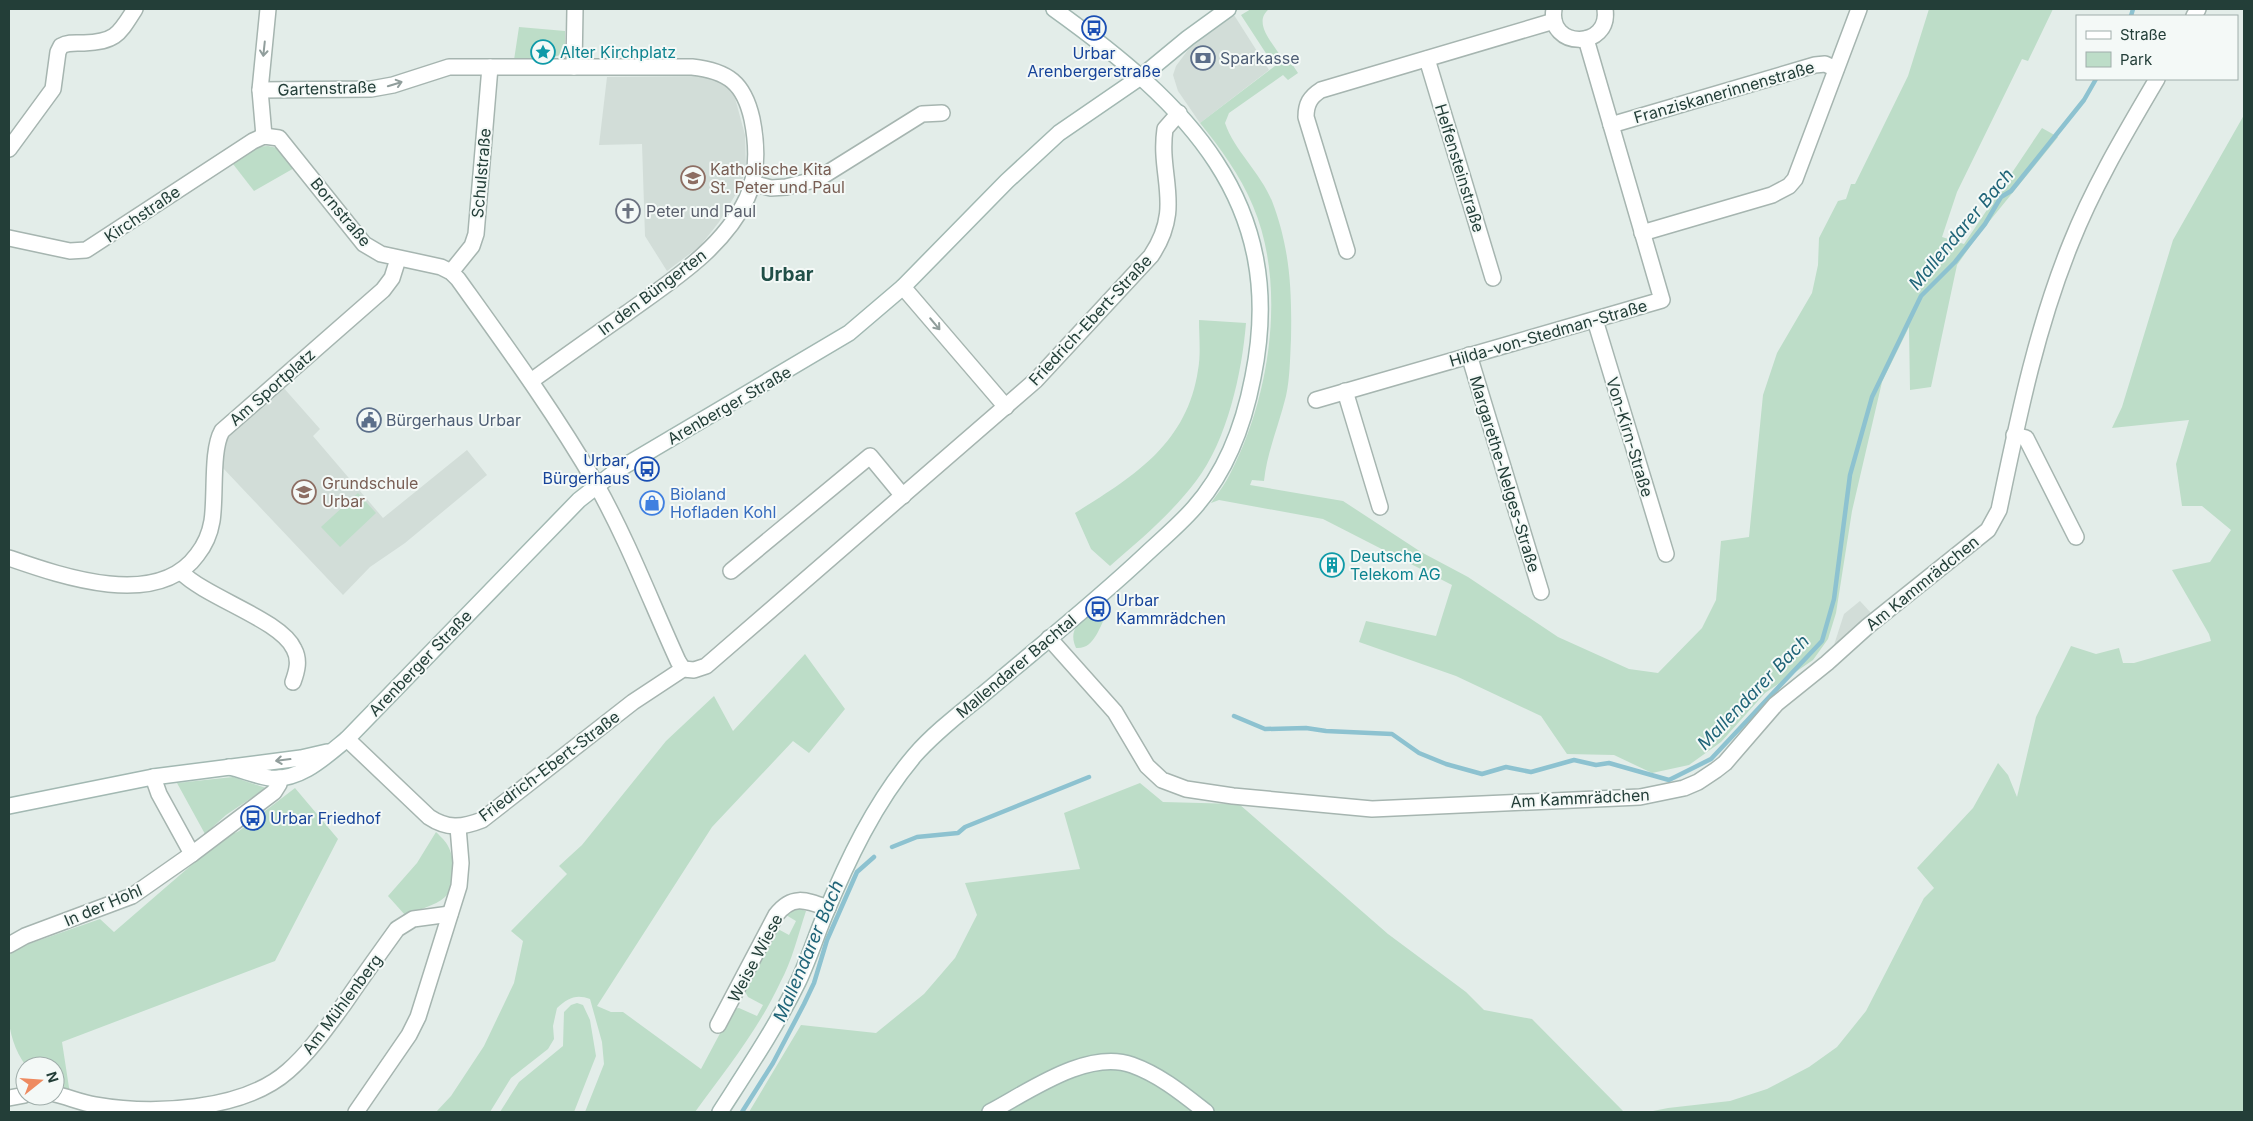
<svg xmlns="http://www.w3.org/2000/svg" width="2253" height="1121" font-family="Inter,sans-serif">
  <rect width="100%" height="100%" fill="#e3ede9"/>
  <g fill="#d2ddd8">
    <polygon points="1234,15 1269,70 1200,123 1178,91 1173,75 1176,66 1188,50 1204,35"/>
    <polygon points="700,76 720,80 728,86 735,98 745,135 746,168 740,187 719,222 700,246 667,271 645,236 642,144 599,145 607,77"/>
    <polygon points="282,386 320,429 313,436 383,518 467,450 487,475 405,543 370,567 343,595 222,467 223,443 227,436"/>
    <polygon points="1860,601 1871,613 1834,645 1844,614"/>
  </g>
  <g fill="#bdddc8">
    <path d="M1251 9H1269C1253 22 1271 41 1280 55L1271 61 1241 15Z"/>
    <path d="M1929 9H2053L2028 61 2022 59 1957 192 1942 237 1964 244 2042 128 2058 137 1979 234 1957 265 1931 387 1910 390 1909 327 1882 382 1852 511 1836 613 1828 639 1813 660 1765 693 1721 742 1689 765 1652 773 1614 755 1567 754 1541 716 1456 676 1359 642 1366 621 1436 636 1452 585 1323 519 1219 500 1211 503C1218 493 1226 483 1231 472 1270 396 1287 286 1253 206 1240 175 1221 149 1200 123L1283 60 1290 61 1298 73 1288 80 1283 75 1229 113 1225 123C1234 150 1260 172 1272 201 1290 248 1292 290 1291 339 1290 358 1290 378 1286 396 1279 425 1267 452 1264 481L1252 480 1250 485 1343 501 1421 552 1468 577 1558 637 1629 669 1658 673 1702 628 1716 600 1721 541 1749 537 1763 395 1777 353 1812 293 1818 265 1819 238 1838 201 1846 199 1851 184H1855L1908 76Z"/>
    <polygon points="519,27 565,31 565,49 563,54 551,58 551,61 514,60"/>
    <polygon points="2244,115 2244,1112 1648,1112 1668,1108 1730,1101 1767,1089 1809,1067 1837,1047 1866,1011 1924,898 1934,888 1917,868 1973,808 1998,763 2008,775 2017,797 2036,717 2071,646 2096,654 2119,648 2123,663 2134,663 2211,641 2209,634 2172,570 2210,562 2231,530 2202,506 2182,506 2176,464 2189,420 2112,428 2122,407 2173,240"/>
    <polygon points="268,146 282,149 296,167 254,191 233,164 253,147"/>
    <path d="M1199 320 1246 323C1242 373 1227 441 1196 481 1172 513 1140 540 1110 566L1091 549 1075 513C1133 477 1187 444 1198 370 1201 354 1199 336 1199 320Z"/>
    <polygon points="358,493 376,513 340,547 321,527"/>
    <path d="M1105 611 1107 613C1100 626 1094 650 1076 648 1066 625 1086 617 1105 611Z"/>
    <path d="M805 654 845 709 809 753 793 741 712 827 597 1006 611 1012H623L701 1069 733 1009 739 1008 757 1016 763 1005 748 997 744 990 773 931 778 929 789 935 796 921 786 915 794 907 806 911C798 935 792 961 780 983 758 1030 725 1071 695 1112H585L604 1064 602 1042 590 999C576 994 568 998 557 1008L553 1026 554 1039 548 1049 511 1078 490 1112H436L451 1096 484 1046 514 983 523 941 511 931 567 874 559 866 582 845 666 741 714 696 733 731Z"/>
    <polygon points="233,777 266,788 226,815 205,834 177,783"/>
    <polygon points="1140,783 1163,802 1239,804 1388,934 1466,992 1484,1010 1532,1019 1624,1112 749,1112 801,1025 876,1033 924,994 955,958 977,915 965,883 1080,869 1064,813"/>
    <path d="M295 788 338 839 275 961 62 1042 70 1094 55 1089V1066H26C1 1031 9 996 9 955L20 947 100 919 114 932 232 830 235 833 239 831Z"/>
    <path d="M436 832C441 837 446 841 449 848 455 860 456 887 445 897 435 906 417 910 405 915L388 896 417 863Z"/>
    <polygon points="577,1003 583,1005 590,1020 596,1056 574,1112 500,1112 519,1082 563,1046 564,1012 571,1005"/>
  </g>
  <g fill="none" stroke-linecap="round" stroke-linejoin="round">
    <g stroke="#8dc2d0" stroke-width="4.5">
      <polyline points="2131,16 2133,9"/>
      <polyline points="1234,716 1265,729 1306,728 1326,731 1392,734 1419,753 1446,764 1482,774 1506,767 1531,772 1574,760 1596,765 1609,763 1669,780 1711,759 1822,641 1834,599 1850,475 1872,397 1921,296 1955,262 1985,224 2001,197 2011,191 2084,100 2096,79"/>
      <polyline points="892,847 917,837 958,833 965,827 1089,777"/>
      <polyline points="742,1112 773,1063 804,1004 814,983 827,940 857,872 874,857"/>
    </g>
    <g stroke="#a6b5b0" stroke-width="18">
      <g id="street">
        <path d="M1554 9C1547 49 1611 50 1605 9"/>
        <polyline points="2194,16 2198,9"/>
        <polyline points="1427,59 1493,278"/>
        <polyline points="574,67 575,9"/>
        <path d="M260 90 371 89 393 85 449 67H692C728 71 744 83 752 119 757 144 758 174 747 198 723 249 671 281 627 313 595 335 563 358 531 381"/>
        <polyline points="1611,125 1815,65 1825,64 1836,69"/>
        <polyline points="264,136 260,90 268,9"/>
        <path d="M9 149 53 89 58 52 61 46C68 42 75 43 84 43 116 42 119 34 135 9"/>
        <polyline points="752,183 771,188 786,187 818,179 922,114 942,113"/>
        <polyline points="1642,233 1772,195 1789,186 1795,179 1859,9"/>
        <path d="M9 238 70 251 86 250 253 141 264 136 279 138 364 244 381 254 441 267 451 272 458 279C506 346 555 413 596 484 628 541 651 602 678 661L683 669"/>
        <path d="M1347 251 1306 117C1306 104 1310 97 1321 90L1554 21"/>
        <polyline points="451,272 472,246 476,234 490,67"/>
        <polyline points="903,287 1006,407"/>
        <polyline points="1595,320 1666,554"/>
        <polyline points="1469,355 1541,592"/>
        <polyline points="1345,391 1380,507"/>
        <polyline points="1316,400 1662,300 1586,39"/>
        <polyline points="2014,435 2026,438 2076,537"/>
        <path d="M9 558C61 576 157 610 197 555 205 545 210 533 212 521 216 496 211 450 222 431L383 290 392 278 398 259"/>
        <polyline points="731,571 870,456 903,496"/>
        <path d="M181 572C207 598 281 620 294 649 300 660 297 671 293 682"/>
        <path d="M1049 638 1115 712 1147 766 1162 780 1186 789 1233 796 1372 809 1640 797 1684 788 1698 782 1716 770 1725 763 1776 704 1827 663 1868 626 1988 530 1999 510C2018 419 2036 329 2071 243 2094 185 2126 132 2157 79"/>
        <path d="M347 739 429 817C447 829 462 828 482 820L633 702 683 669 694 670 706 666 1036 380 1151 256C1184 207 1158 177 1165 129L1179 113"/>
        <polyline points="153,777 159,794 192,854 274,792 279,784 280,778"/>
        <polyline points="9,945 25,936 132,896 192,854"/>
        <path d="M718 1025 776 915C792 894 806 900 828 908"/>
        <path d="M55 1094C68 1097 82 1103 95 1105 152 1115 243 1111 288 1071 310 1052 327 1027 344 1004 361 979 379 954 397 929L413 919 450 914"/>
        <polyline points="9,1098 25,1095"/>
        <polyline points="356,1112 409,1035 418,1017 459,886 461,863 458,827"/>
      </g>
    </g>
    <g stroke="#a2b8b2" stroke-width="18">
      <g id="secondary">
        <path d="M229 767C243 770 256 776 270 778 300 781 325 757 347 739L579 500 616 471 849 333 903 287 1007 181 1059 133 1142 76 1188 38 1228 9"/>
        <polyline points="9,806 153,777 301,758 327,752"/>
        <path d="M720 1112C747 1070 776 1027 798 982 808 961 815 939 824 917 847 861 875 802 915 755 936 731 963 711 987 691 1040 646 1094 603 1144 556 1161 540 1179 525 1194 508 1227 471 1244 424 1253 377 1289 201 1185 103 1054 9"/>
        <path d="M990 1112C1028 1092 1087 1049 1132 1065 1160 1075 1183 1094 1206 1112"/>
      </g>
    </g>
    <use href="#street" stroke="#fff" stroke-width="15"/>
    <use href="#secondary" stroke="#fff" stroke-width="15"/>
  </g>
  <defs><path id="oneway-shaft" d="M-6 0H5M1.5-3L5.5 0L1.5 3" fill="none" stroke-width="1.6" stroke-linecap="round" stroke-linejoin="round" transform="scale(1.25)"/></defs>
  <g stroke="#919e9c">
    <use href="#oneway-shaft" transform="translate(264 49) rotate(96)"/>
    <use href="#oneway-shaft" transform="translate(395 84) rotate(-17)"/>
    <use href="#oneway-shaft" transform="translate(935 324) rotate(50)"/>
    <use href="#oneway-shaft" transform="translate(283 760) rotate(173)"/>
  </g>
  <defs>
    <g id="bus-ring" transform="scale(1.25)"><circle r="9.5" fill="#f4f9f7" stroke="#1a4fb4" stroke-width="1.5"/><path d="M-5-6H5V4H4V6H2V4H-2V6H-4V4H-5ZM-3.5-4V0h7V-4ZM-3.5 1.2v1.5H-2V1.2ZM2 1.2v1.5H3.5V1.2Z" fill="#1a4fb4"/></g>
    <g id="sight-ring" transform="scale(1.25)"><circle r="9.5" fill="#f4f9f7" stroke="#0f9aa8" stroke-width="1.5"/><path d="M0-6L1.8-2.2L6-1.7L2.9 1.2L3.7 5.4L0 3.3L-3.7 5.4L-2.9 1.2L-6-1.7L-1.8-2.2Z" fill="#0f9aa8"/></g>
    <g id="bank-ring" transform="scale(1.25)"><circle r="9.5" fill="#f4f9f7" stroke="#5c6f8a" stroke-width="1.5"/><path d="M-6-4H6V4H-6ZM0-2.3a2.3 2.3 0 1 0 0 4.6a2.3 2.3 0 1 0 0-4.6Z" fill="#5c6f8a"/></g>
    <g id="school-ring" transform="scale(1.25)"><circle r="9.5" fill="#f4f9f7" stroke="#8d6e63" stroke-width="1.5"/><path d="M0-5L7-2L0 1L-7-2ZM-4 1L0 2.5L4 1V4Q0 6-4 4Z" fill="#8d6e63"/></g>
    <g id="church-ring" transform="scale(1.25)"><circle r="9.5" fill="#f4f9f7" stroke="#6b7280" stroke-width="1.5"/><path d="M-1.2-6h2.4v3.5h3.3v2.4h-3.3V6h-2.4V-.1h-3.3v-2.4h3.3Z" fill="#6b7280"/></g>
    <g id="civic-ring" transform="scale(1.25)"><circle r="9.5" fill="#f4f9f7" stroke="#5c6f8a" stroke-width="1.5"/><path d="M-.6-6.5H3V-4.5H.6V-3L4-1V1h2V6H-6V1h2V-1L-.6-3ZM-1.2 2.5V6h2.4V2.5Z" fill="#5c6f8a"/></g>
    <g id="shop-ring" transform="scale(1.25)"><circle r="9.5" fill="#f4f9f7" stroke="#3f7fe0" stroke-width="1.5"/><path d="M-5-2.5h2.3a2.7 3.5 0 0 1 5.4 0H5L5.5 6h-11ZM-1.5-2.5h3a1.5 2.3 0 0 0-3 0Z" fill="#3f7fe0"/></g>
    <g id="building-ring" transform="scale(1.25)"><circle r="9.5" fill="#f4f9f7" stroke="#0f9aa8" stroke-width="1.5"/><path d="M-4-6H4V6H1V3H-1V6H-4ZM-2.5-4.3h1.7v1.8h-1.7ZM.8-4.3h1.7v1.8H.8ZM-2.5-1h1.7V.8h-1.7ZM.8-1h1.7V.8H.8Z" fill="#0f9aa8"/></g>
  </defs>
  <g fill-rule="evenodd">
    <use href="#bus-ring" x="1094" y="28"/>
    <use href="#sight-ring" x="543" y="52"/>
    <use href="#bank-ring" x="1203" y="58"/>
    <use href="#school-ring" x="693" y="178"/>
    <use href="#church-ring" x="628" y="211"/>
    <use href="#civic-ring" x="369" y="420"/>
    <use href="#bus-ring" x="647" y="469"/>
    <use href="#school-ring" x="304" y="492"/>
    <use href="#shop-ring" x="652" y="503"/>
    <use href="#building-ring" x="1332" y="565"/>
    <use href="#bus-ring" x="1098" y="609"/>
    <use href="#bus-ring" x="253" y="818"/>
  </g>
  <g text-anchor="middle" dominant-baseline="central" stroke-width="4" stroke-linejoin="round" paint-order="stroke">
    <g font-size="16" fill="#0d838f" stroke="#f4f9f7" text-anchor="start">
      <text x="560" y="52">Alter Kirchplatz</text>
      <text x="1350" y="556">Deutsche<tspan x="1350" dy="18">Telekom AG</tspan></text>
    </g>
    <g font-size="16" fill="#164399" stroke="#f4f9f7" text-anchor="start">
      <text x="1094" y="53" text-anchor="middle">Urbar<tspan x="1094" dy="18">Arenbergerstraße</tspan></text>
      <text x="630" y="460" text-anchor="end">Urbar,<tspan x="630" dy="18">Bürgerhaus</tspan></text>
      <text x="1116" y="600">Urbar<tspan x="1116" dy="18">Kammrädchen</tspan></text>
      <text x="270" y="818">Urbar Friedhof</text>
    </g>
    <g font-size="16" fill="#4e5e75" stroke="#f4f9f7" text-anchor="start">
      <text x="1220" y="58">Sparkasse</text>
      <text x="386" y="420">Bürgerhaus Urbar</text>
    </g>
    <g font-size="16" fill="#233e38" stroke="#f4f9f7">
      <text transform="translate(327 88) rotate(-2)">Gartenstraße</text>
      <text transform="translate(1724 92) rotate(-16)">Franziskanerinnenstraße</text>
      <text transform="translate(1460 168) rotate(73)">Helfensteinstraße</text>
      <text transform="translate(481 173) rotate(-85)">Schulstraße</text>
      <text transform="translate(341 212) rotate(50)">Bornstraße</text>
      <text transform="translate(142 214) rotate(-34)">Kirchstraße</text>
      <text transform="translate(652 292) rotate(-37)">In den Büngerten</text>
      <text transform="translate(1090 320) rotate(-47)">Friedrich-Ebert-Straße</text>
      <text transform="translate(1548 333) rotate(-16)">Hilda-von-Stedman-Straße</text>
      <text transform="translate(272 387) rotate(-41)">Am Sportplatz</text>
      <text transform="translate(729 405) rotate(-30)">Arenberger Straße</text>
      <text transform="translate(1630 437) rotate(73)">Von-Kirn-Straße</text>
      <text transform="translate(1505 474) rotate(73)">Margarethe-Nelges-Straße</text>
      <text transform="translate(1922 583) rotate(-39)">Am Kammrädchen</text>
      <text transform="translate(420 663) rotate(-46)">Arenberger Straße</text>
      <text transform="translate(1016 666) rotate(-40)">Mallendarer Bachtal</text>
      <text transform="translate(549 766) rotate(-37)">Friedrich-Ebert-Straße</text>
      <text transform="translate(1580 798) rotate(-3)">Am Kammrädchen</text>
      <text transform="translate(103 905) rotate(-23)">In der Hohl</text>
      <text transform="translate(755 958) rotate(-62)">Weise Wiese</text>
      <text transform="translate(342 1004) rotate(-53)">Am Mühlenberg</text>
    </g>
    <g font-size="16" fill="#785e54" stroke="#f4f9f7" text-anchor="start">
      <text x="710" y="169">Katholische Kita<tspan x="710" dy="18">St. Peter und Paul</tspan></text>
      <text x="322" y="483">Grundschule<tspan x="322" dy="18">Urbar</tspan></text>
    </g>
    <g font-size="16" fill="#5b616d" stroke="#f4f9f7" text-anchor="start">
      <text x="646" y="211">Peter und Paul</text>
    </g>
    <g font-size="16" fill="#366cbe" stroke="#f4f9f7" text-anchor="start">
      <text x="670" y="494">Bioland<tspan x="670" dy="18">Hofladen Kohl</tspan></text>
    </g>
    <g font-size="18" font-style="italic" fill="#1f6478" stroke="#f4f9f7">
      <text transform="translate(1961 229) rotate(-50)">Mallendarer Bach</text>
      <text transform="translate(1753 692) rotate(-46)">Mallendarer Bach</text>
      <text transform="translate(808 951) rotate(-67)">Mallendarer Bach</text>
    </g>
    <g font-size="19" font-weight="bold" fill="#204f47" stroke="#f4f9f7">
      <text x="787" y="274">Urbar</text>
    </g>
  </g>
  <rect width="2253" height="1121" fill="none" stroke="#233e38" stroke-width="20"/>
  <rect x="2076" y="15" width="162" height="65" fill="#f4f9f7" stroke="#a0aeab"/>
  <rect x="2086" y="31" width="25" height="8" fill="#ffffff" stroke="#a0aeab"/>
  <text x="2120" y="40" font-size="15" fill="#233e38">Straße</text>
  <rect x="2086" y="52" width="25" height="15" fill="#bdddc8" stroke="#a0aeab"/>
  <text x="2120" y="65" font-size="15" fill="#233e38">Park</text>
  <g transform="translate(40 1081) rotate(73)"><circle r="24" fill="#f4f9f7" stroke="#a0aeab"/>
  <path d="M0-4L9 19L0 12L-9 19Z" fill="#ee8b61"/>
  <text y="-8" font-size="14" font-weight="bold" text-anchor="middle" fill="#233e38">N</text>
  </g>
</svg>
